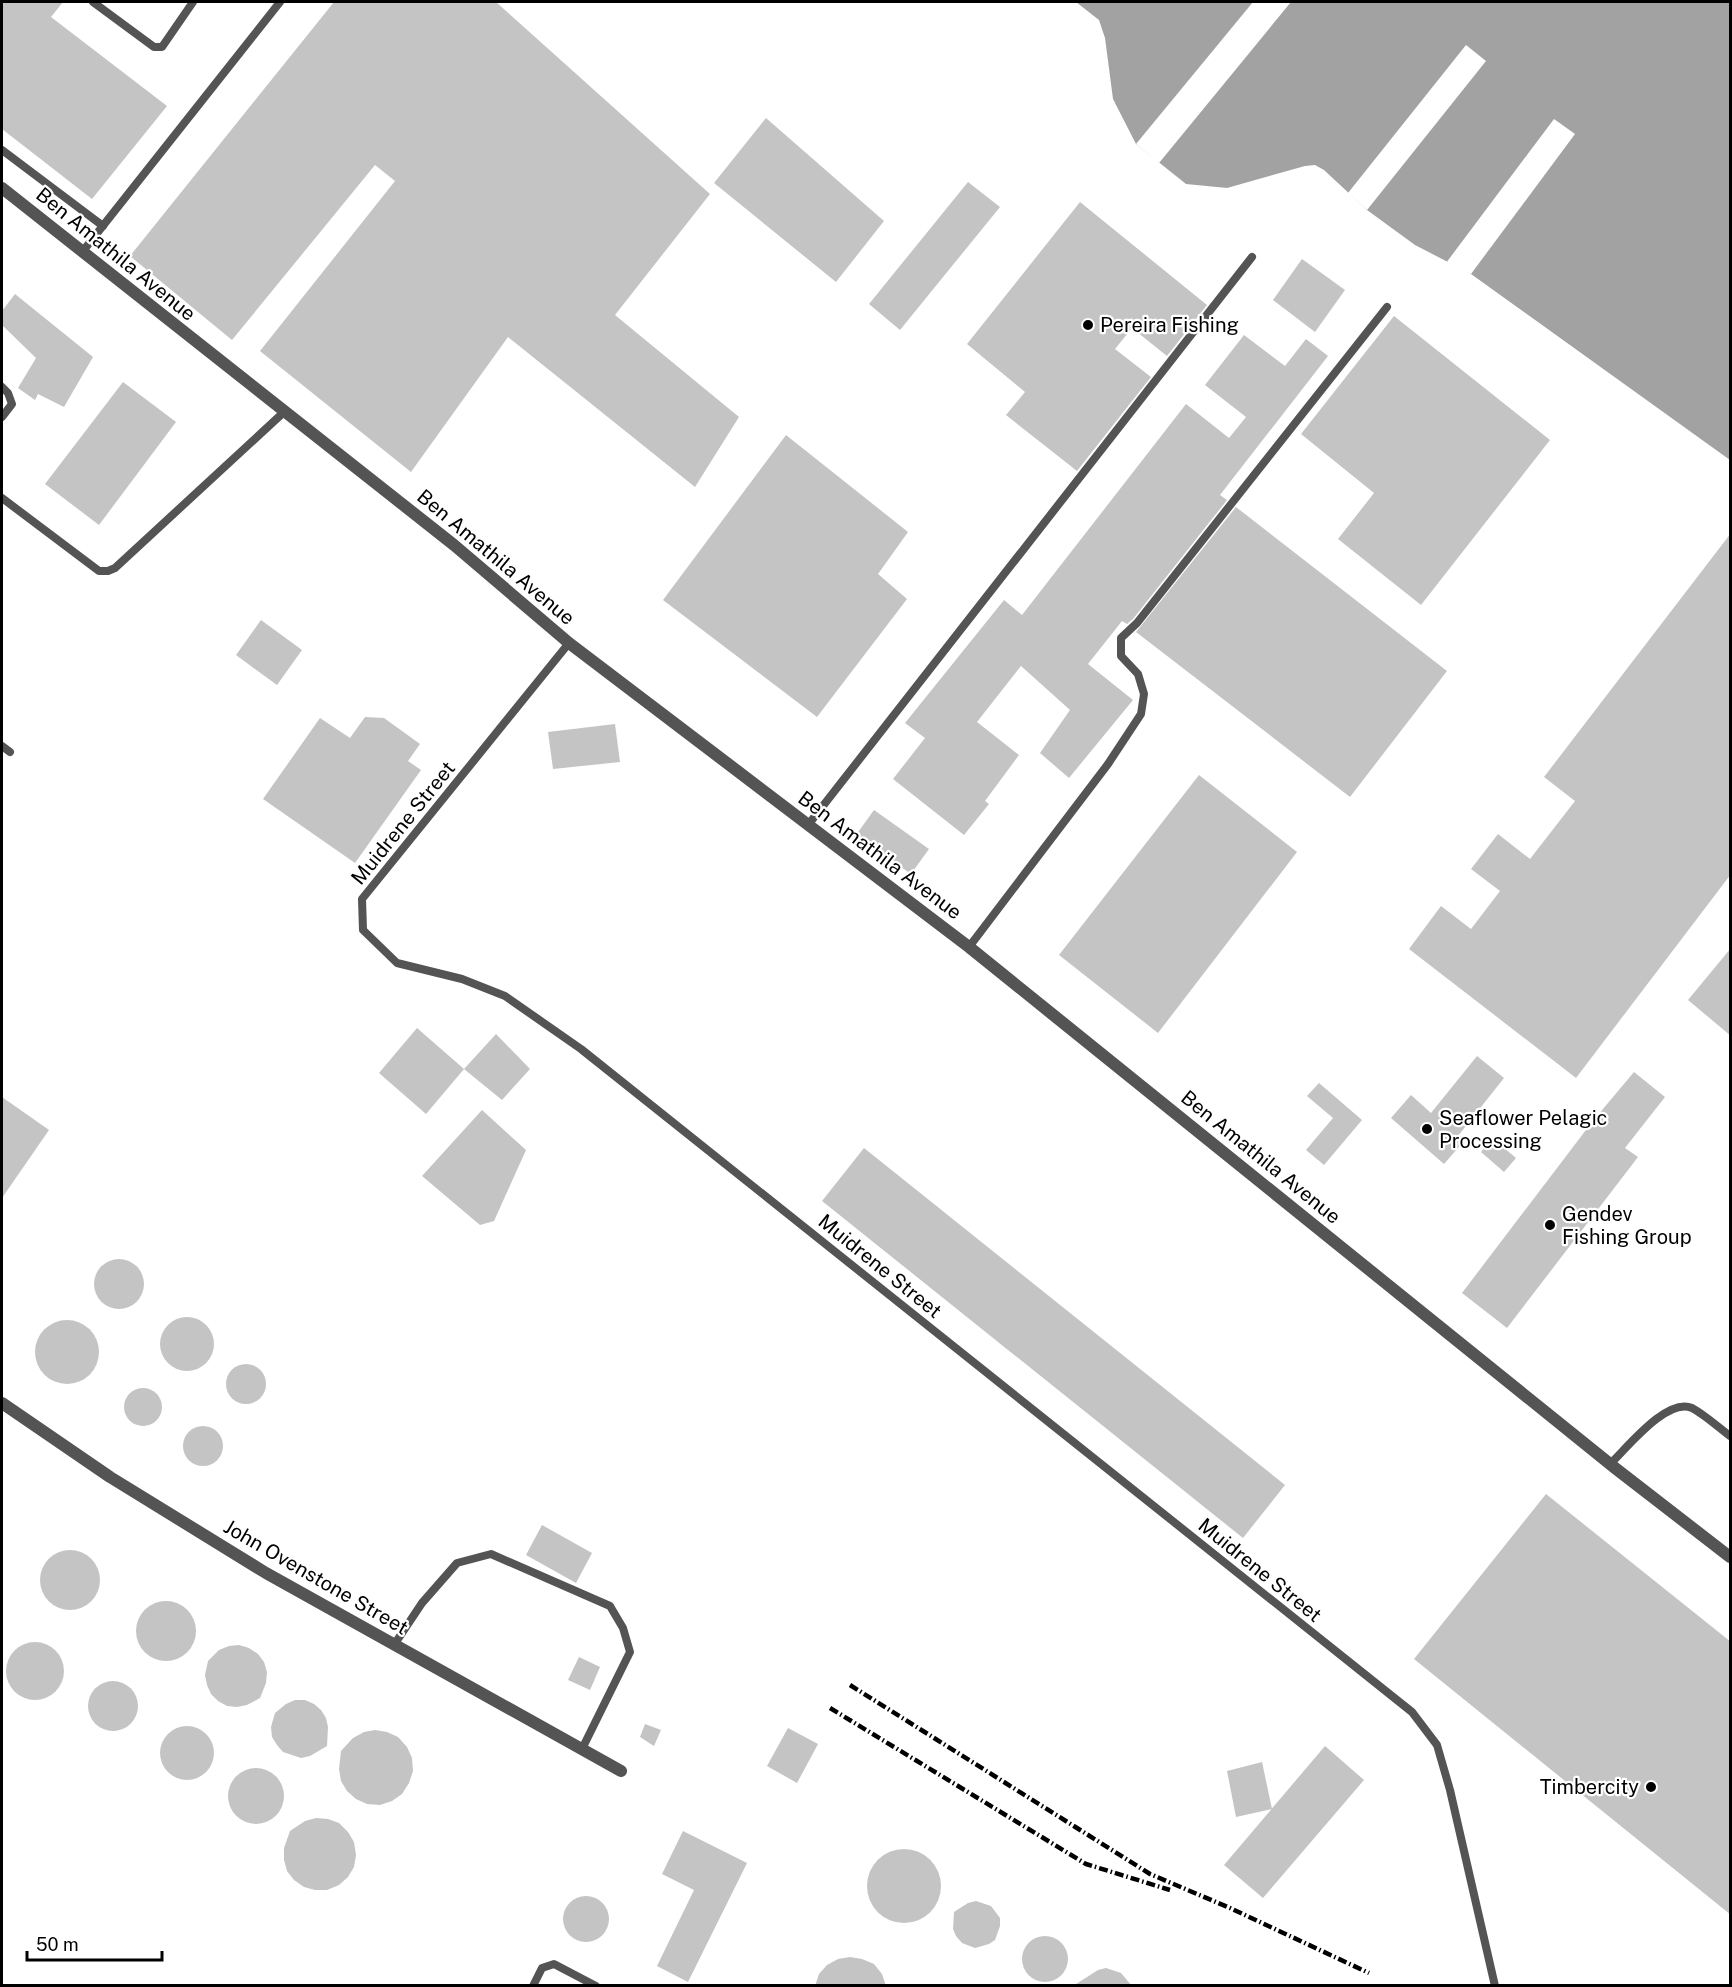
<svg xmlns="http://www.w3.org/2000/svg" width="1732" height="1987" font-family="'Public Sans',sans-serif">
  <rect width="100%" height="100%" fill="#fff"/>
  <polygon fill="#a2a2a2" points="1076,2 1730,2 1730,460 1471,274 1415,245 1367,210 1324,170 1315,165 1305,166 1227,188 1186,184 1136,144 1113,99 1105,38 1099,20"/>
  <g fill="#fff">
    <polygon points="1253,2 1291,2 1159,163 1136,144"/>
    <polygon points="1466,45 1486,61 1367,210 1348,193"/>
    <polygon points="1554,119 1575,134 1471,274 1446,263"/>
  </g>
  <g fill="#c4c4c4">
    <polygon points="2,2 63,2 51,17 167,106 92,199 2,129"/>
    <polygon points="334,2 496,2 710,194 615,315 739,417 695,487 508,337 411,472 260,351 395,181 375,165 232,340 130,256"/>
    <polygon points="766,118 884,221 836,282 714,183"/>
    <polygon points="968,182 1000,207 900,330 869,304"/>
    <polygon points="1080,202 1207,305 1167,356 1132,328 1115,349 1151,377 1077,471 1006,415 1025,392 967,344"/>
    <polygon points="1302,259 1345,290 1315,332 1273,300"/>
    <polygon points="15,294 93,357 64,407 38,394 35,400 18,388 36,358 2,325 2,311"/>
    <polygon points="1394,316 1550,440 1421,605 1338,539 1374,493 1301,434"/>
    <polygon points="1244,335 1285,366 1306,339 1328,356 1220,495 1227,500 1133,619 1127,624 1122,621 1088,664 1133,700 1069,778 1040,753 1070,710 1021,666 977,722 1019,755 985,801 989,804 964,835 893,779 925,738 905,723 1004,600 1022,615 1186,404 1229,438 1246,417 1205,385"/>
    <polygon points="123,382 176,422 99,525 45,484"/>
    <polygon points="786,435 908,532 878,574 907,599 817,717 663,600"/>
    <polygon points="1236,507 1447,671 1350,797 1136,632"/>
    <polygon points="1731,533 1731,874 1576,1078 1409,949 1441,906 1471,929 1500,891 1471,869 1498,834 1530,859 1575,801 1544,777"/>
    <polygon points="261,620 302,650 277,685 236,655"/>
    <polygon points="365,717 384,718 420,744 408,761 421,770 355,863 263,799 320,718 350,738"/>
    <polygon points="615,724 620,762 553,769 548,732"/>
    <polygon points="1199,775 1297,852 1158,1033 1059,955"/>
    <polygon points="874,810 929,849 911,874 856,835"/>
    <polygon points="1731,948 1731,1036 1688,1000"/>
    <polygon points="417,1028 464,1069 426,1114 379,1073"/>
    <polygon points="496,1034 530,1069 502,1100 464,1069"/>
    <polygon points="1477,1056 1504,1078 1458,1136 1464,1141 1444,1164 1391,1118 1411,1095 1431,1113"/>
    <polygon points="1634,1072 1665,1097 1625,1148 1638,1157 1507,1328 1462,1293 1592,1122"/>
    <polygon points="1319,1083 1362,1120 1324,1165 1306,1150 1333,1118 1307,1096"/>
    <polygon points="2,1097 49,1130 2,1198"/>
    <polygon points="482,1110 526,1150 494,1221 480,1225 422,1176"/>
    <polygon points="1492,1138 1516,1158 1504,1172 1481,1152"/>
    <polygon points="864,1148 1285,1485 1243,1538 822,1201"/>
    <circle cx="119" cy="1284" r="25"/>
    <circle cx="187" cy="1344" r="27"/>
    <circle cx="67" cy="1352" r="32"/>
    <circle cx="246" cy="1384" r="20"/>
    <circle cx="143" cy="1407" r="19"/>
    <circle cx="203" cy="1446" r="20"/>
    <polygon points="1546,1494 1731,1642 1731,1915 1414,1659"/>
    <polygon points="542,1525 592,1553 576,1583 526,1555"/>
    <circle cx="70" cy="1580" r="30"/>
    <circle cx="166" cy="1631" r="30"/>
    <circle cx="35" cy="1671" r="29"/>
    <polygon points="239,1645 249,1648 258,1654 264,1662 267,1672 266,1683 260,1698 247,1705 237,1707 227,1706 218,1701 211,1694 207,1685 205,1675 208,1661 219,1650 229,1646"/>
    <polygon points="579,1657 600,1667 590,1690 568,1680"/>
    <circle cx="113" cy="1706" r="25"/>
    <polygon points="295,1700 305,1700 314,1704 321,1710 326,1718 328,1727 327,1746 310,1756 301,1758 283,1752 277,1745 272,1737 271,1727 275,1713 286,1704"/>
    <polygon points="645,1724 661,1730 654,1746 640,1737"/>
    <circle cx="187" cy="1753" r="27"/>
    <polygon points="788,1728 818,1744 797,1783 767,1766"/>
    <polygon points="375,1730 387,1732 398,1737 407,1747 412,1758 413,1771 409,1783 402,1794 392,1801 380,1805 367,1804 356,1799 347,1791 341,1781 339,1769 341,1751 353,1738 364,1732"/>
    <polygon points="1325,1746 1364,1780 1263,1898 1224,1865"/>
    <polygon points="1262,1762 1272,1809 1236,1817 1227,1771"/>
    <circle cx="256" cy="1796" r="28"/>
    <polygon points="316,1818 328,1819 339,1823 348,1832 354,1842 356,1855 354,1867 348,1877 339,1885 327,1890 315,1890 304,1887 294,1880 287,1871 284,1860 284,1848 290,1831 305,1821"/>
    <polygon points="683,1831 747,1863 688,1982 657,1966 694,1890 662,1874"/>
    <circle cx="904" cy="1886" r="37"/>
    <circle cx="586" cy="1919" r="23"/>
    <polygon points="976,1901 991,1906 1000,1918 1000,1926 995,1940 989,1944 975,1948 962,1943 956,1936 953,1929 954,1912 968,1903"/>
    <circle cx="1045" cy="1959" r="23"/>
    <polygon points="850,1957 862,1959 874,1964 882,1974 886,1986 815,1986 819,1974 827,1965 838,1959"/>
    <polygon points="1106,1968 1121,1973 1132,1986 1073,1986 1098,1970"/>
  </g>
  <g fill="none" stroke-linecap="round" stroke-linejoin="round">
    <g stroke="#545454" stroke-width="8">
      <polyline points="93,2 154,47 162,47 193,2"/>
      <polyline points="2,150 103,226"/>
      <polyline points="83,251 280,2"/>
      <polyline points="2,387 8,393 12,404 2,417"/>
      <polyline points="2,498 99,571 108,571 115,568 284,412"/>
      <polyline points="569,643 362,899 363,930 397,963 462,979 505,996 581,1049 1412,1712 1437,1745 1450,1790 1495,1986"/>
      <polyline points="2,746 10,752"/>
      <polyline points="808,825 1252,257"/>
      <polyline points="969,947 1108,764 1141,714 1144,694 1138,674 1121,656 1121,638 1137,623 1387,307"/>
      <path d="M1610 1464C1627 1448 1667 1397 1692 1408 1705 1415 1718 1427 1730 1436"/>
      <polyline points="394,1645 422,1603 457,1563 491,1554 610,1606 623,1628 630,1652 582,1749"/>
      <polyline points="533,1986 542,1968 554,1964 596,1986"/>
    </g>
    <g stroke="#545454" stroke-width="12">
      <polyline points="2,188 454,545 569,643 969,947 1615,1468 1730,1557"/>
      <polyline points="2,1403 110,1477 266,1573 621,1771"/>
    </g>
    <g stroke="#000" stroke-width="4.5" stroke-dasharray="9 3 1.5 3" stroke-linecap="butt">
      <polyline points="850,1685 1150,1874 1230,1908 1369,1973"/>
      <polyline points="830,1708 1086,1864 1170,1890"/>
    </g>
  </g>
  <g fill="#000" stroke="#fff" stroke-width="2">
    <circle cx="1088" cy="325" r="6"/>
    <circle cx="1427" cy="1129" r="6"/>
    <circle cx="1550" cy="1225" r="6"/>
    <circle cx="1651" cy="1787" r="6"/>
  </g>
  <g text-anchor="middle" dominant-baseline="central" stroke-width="4.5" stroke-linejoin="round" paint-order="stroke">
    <g font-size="20" fill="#000" stroke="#fff">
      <text transform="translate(116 254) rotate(39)">Ben Amathila Avenue</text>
      <text transform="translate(496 557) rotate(40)">Ben Amathila Avenue</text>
      <text transform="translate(403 823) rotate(-51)">Muidrene Street</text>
      <text transform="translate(880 855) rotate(37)">Ben Amathila Avenue</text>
      <text transform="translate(1261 1157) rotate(39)">Ben Amathila Avenue</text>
      <text transform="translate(880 1266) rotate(39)">Muidrene Street</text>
      <text transform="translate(1260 1570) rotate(39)">Muidrene Street</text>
      <text transform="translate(316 1577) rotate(30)">John Ovenstone Street</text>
    </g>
    <g font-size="20" fill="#000" stroke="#fff" text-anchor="start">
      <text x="1100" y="325">Pereira Fishing</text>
      <text x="1439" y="1118">Seaflower Pelagic<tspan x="1439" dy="23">Processing</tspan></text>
      <text x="1562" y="1214">Gendev<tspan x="1562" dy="23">Fishing Group</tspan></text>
      <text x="1639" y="1787" text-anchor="end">Timbercity</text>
    </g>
  </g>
  <rect width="1732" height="1987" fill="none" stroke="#000000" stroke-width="6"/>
  <path d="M27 1951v9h135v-9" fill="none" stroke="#000000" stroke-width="3"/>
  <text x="36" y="1951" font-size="18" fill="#000000" stroke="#ffffff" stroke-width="4.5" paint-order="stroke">50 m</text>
</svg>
